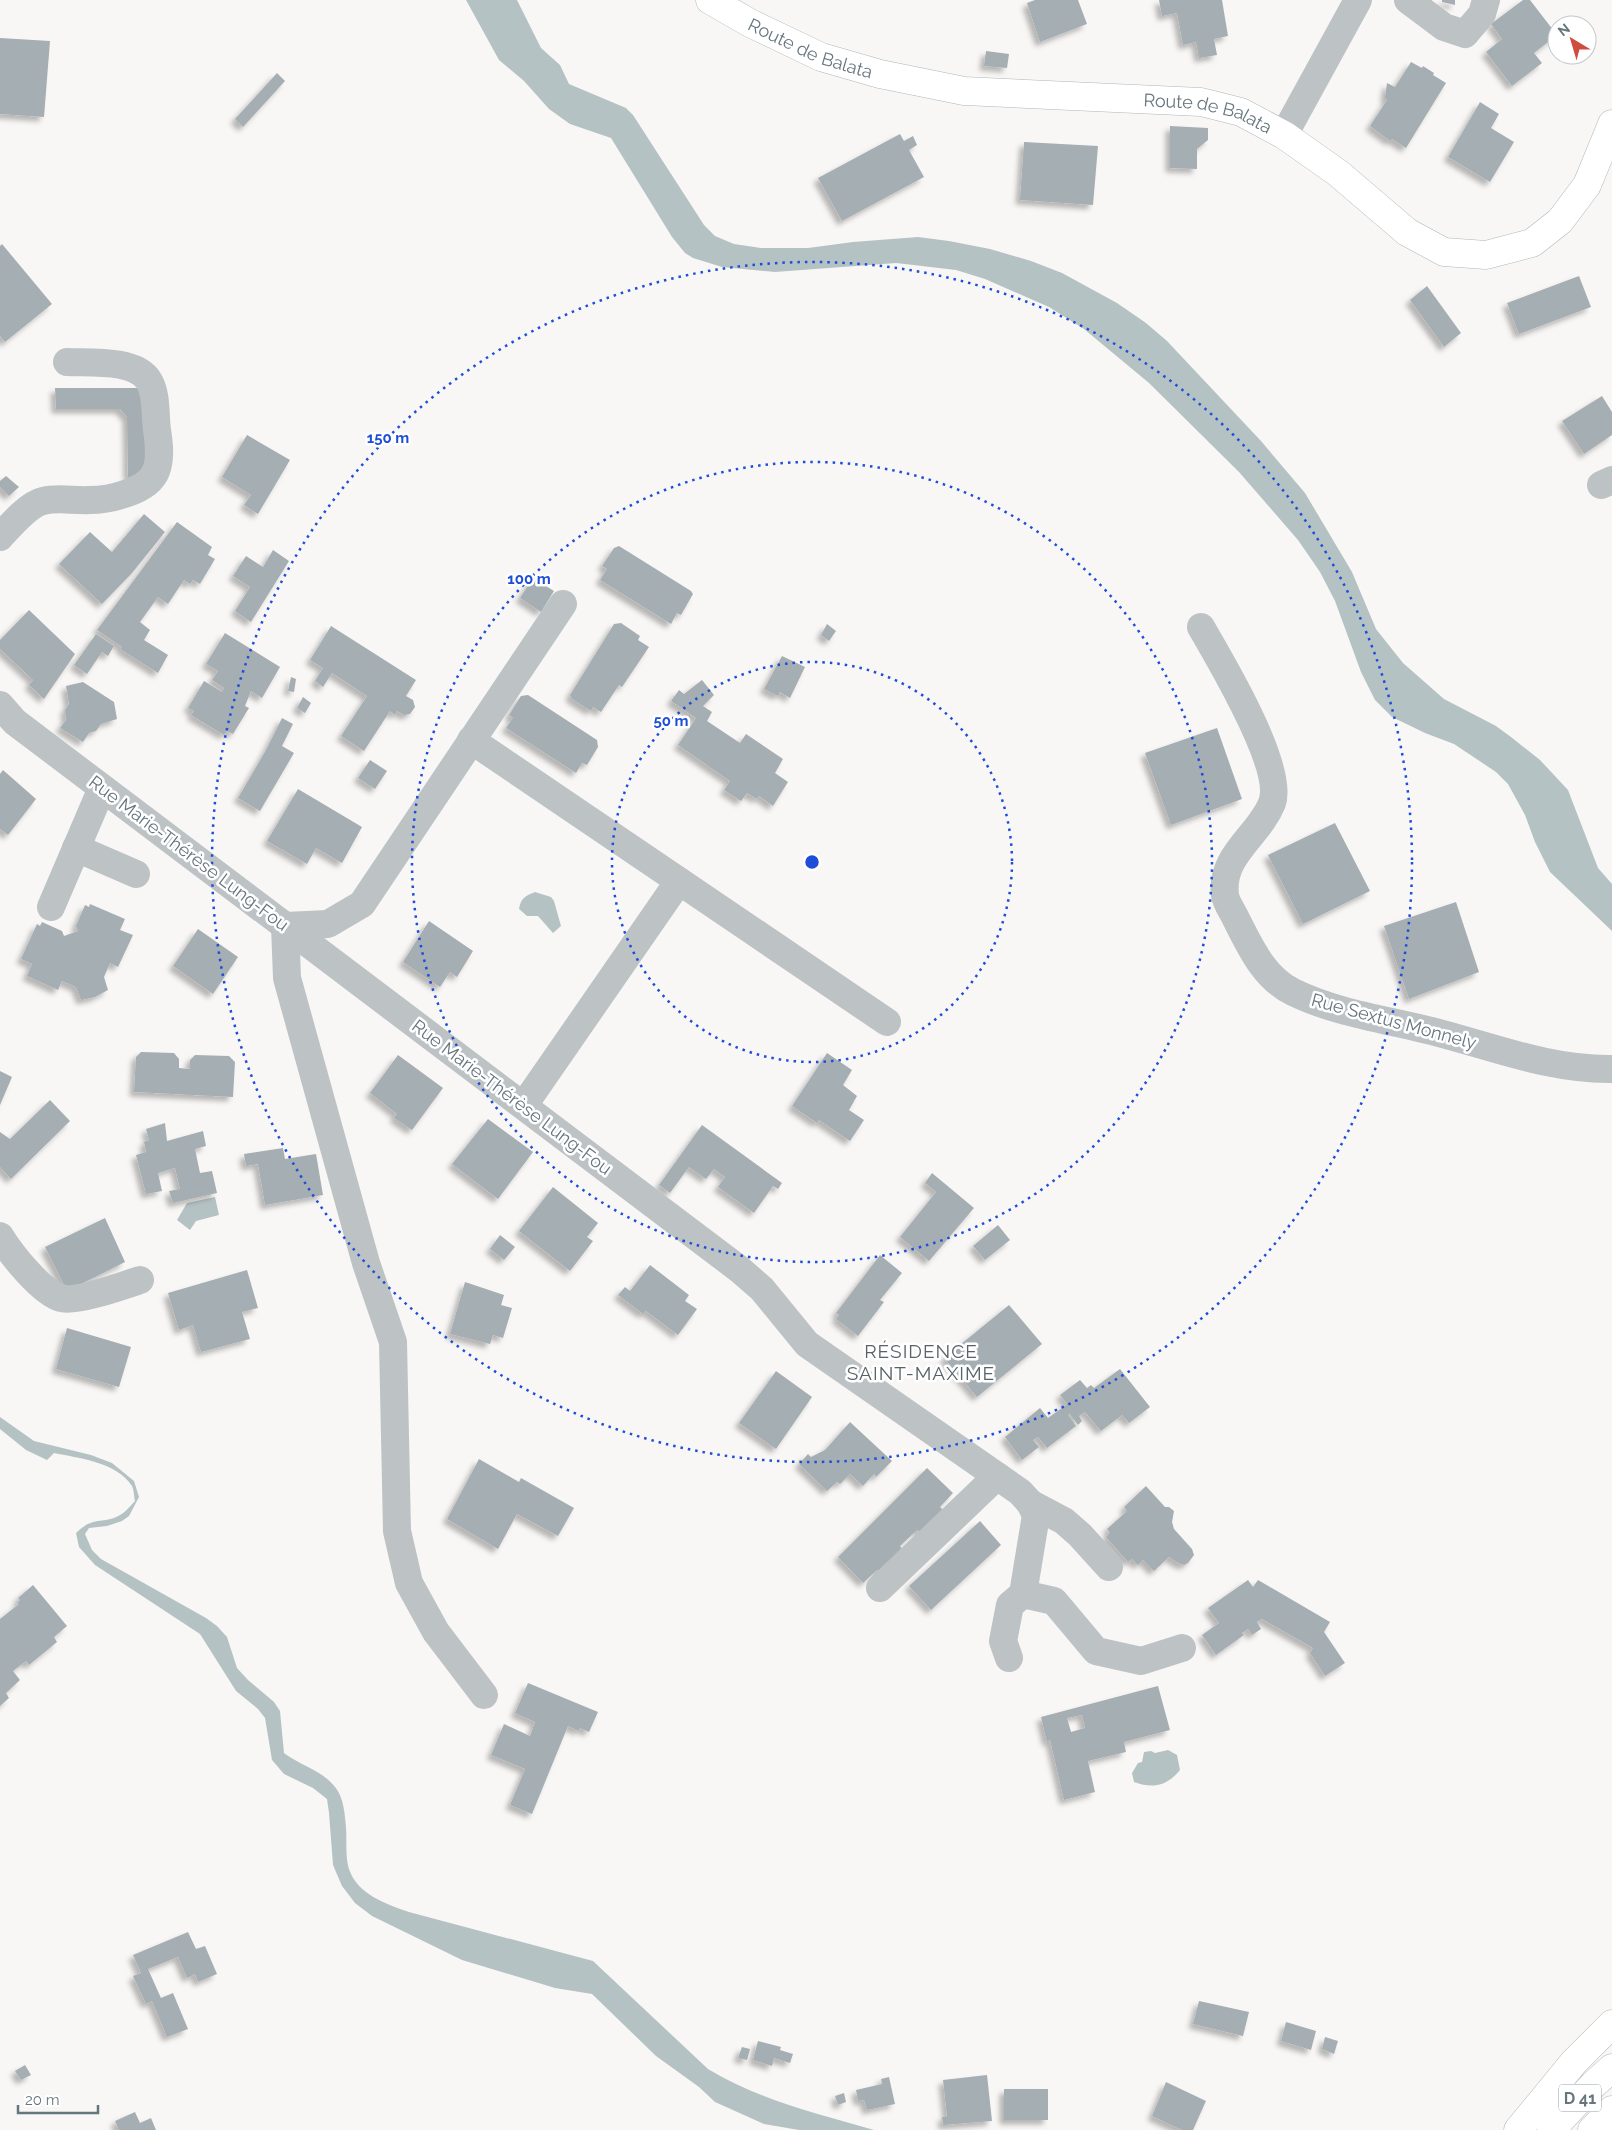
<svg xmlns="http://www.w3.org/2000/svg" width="1612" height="2130" font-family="Raleway,sans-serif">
  <defs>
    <filter id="shadow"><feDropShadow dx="-4.5" dy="4.5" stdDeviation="2.5" flood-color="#0004"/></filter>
  </defs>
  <rect width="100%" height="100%" fill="#f8f7f5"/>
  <g fill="#b5c2c4">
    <polygon points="466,0 517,0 541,48 560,65 569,84 626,108 633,115 704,225 715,236 734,244 761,248 808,248 853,242 918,237 949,241 990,249 1031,261 1062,273 1117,303 1146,323 1167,341 1261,441 1305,493 1352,572 1376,629 1403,663 1444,699 1496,726 1511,737 1540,760 1568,790 1598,868 1612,884 1612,931 1550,872 1535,842 1525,815 1508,784 1496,772 1454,744 1425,733 1392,717 1375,700 1361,672 1335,601 1320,572 1298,540 1239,472 1149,383 1084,329 1049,307 985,279 956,270 896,263 775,272 722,267 693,258 685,253 672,237 611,138 570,124 549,109 524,81 499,60"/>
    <path d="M535 892 551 897 554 901 561 926 553 933 538 916H527L519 909C521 898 525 896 535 892Z"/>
    <polygon points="215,1197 219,1215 196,1221 190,1230 177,1220 187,1203"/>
    <path d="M0 1417 34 1441 91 1455 112 1463 134 1481 139 1497 129 1516 122 1521 107 1526 89 1528 85 1534 92 1550 101 1559 206 1618 217 1626 227 1637 237 1668 248 1680 274 1702 280 1711 284 1753C302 1767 327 1771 339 1793 344 1803 345 1816 346 1827 347 1840 345 1856 349 1869 357 1894 386 1904 409 1912L593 1961 708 2069C759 2100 818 2114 874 2130H799L764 2124 715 2102 699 2087 656 2056 592 1994 555 1988 462 1960 372 1916 355 1903 342 1886 333 1865 329 1813 327 1799 313 1788 284 1774 272 1760 265 1718 258 1709 236 1691 200 1634 95 1565 79 1547 76 1533C94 1515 103 1525 120 1515 126 1512 130 1506 135 1501 134 1497 134 1490 132 1486 117 1462 78 1458 54 1453L47 1460 26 1450 0 1429Z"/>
    <path d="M1168 1750 1177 1755 1180 1770C1167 1786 1153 1789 1134 1782L1132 1773 1138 1763 1142 1762 1144 1752 1151 1751 1155 1753Z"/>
  </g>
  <g fill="#a5aeb2" fill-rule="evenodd" filter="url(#shadow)">
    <polygon points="1035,0 1078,0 1087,24 1040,42 1027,3"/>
    <polygon points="1159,0 1222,0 1228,36 1214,39 1217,55 1199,58 1196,42 1183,45 1177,13 1162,16"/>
    <polygon points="1442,0 1455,0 1455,5 1442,2"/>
    <polygon points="1523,0 1530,0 1557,35 1534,53 1542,63 1512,86 1486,52 1502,39 1491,24"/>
    <polygon points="0,38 50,41 44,117 0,114"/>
    <polygon points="986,51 1009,54 1007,68 984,66"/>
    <polygon points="1411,62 1422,68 1423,66 1434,73 1433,75 1446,83 1406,148 1392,139 1390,141 1370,126 1387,100 1385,98 1387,83 1395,87"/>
    <polygon points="277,73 285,81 243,127 235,119"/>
    <polygon points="1480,102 1499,114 1491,128 1514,142 1490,182 1448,157"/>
    <polygon points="1170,126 1208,128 1208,140 1197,149 1197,169 1170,168"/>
    <polygon points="900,134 904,141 913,136 917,145 909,150 924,177 842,221 818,178"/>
    <polygon points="1024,142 1098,146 1093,205 1020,200"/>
    <polygon points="2,244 52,304 5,342 0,336 0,246"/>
    <polygon points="1579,276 1591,307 1519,334 1507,303"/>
    <polygon points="1427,286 1461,333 1444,347 1410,300"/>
    <polygon points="55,388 138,388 148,397 149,476 128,477 127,417 120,409 56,409"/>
    <polygon points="1602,396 1612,412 1612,435 1584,454 1562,421"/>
    <polygon points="247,435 290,460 258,514 244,505 251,495 222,477"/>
    <polygon points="6,476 19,487 9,496 0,487 0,481"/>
    <polygon points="144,514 165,532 132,573 102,604 59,564 90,532 112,552"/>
    <polygon points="177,522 212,547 208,555 215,559 200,584 193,580 190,584 184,580 168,604 158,597 140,622 150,630 144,640 168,655 158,673 120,649 122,647 97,630"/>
    <polygon points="619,546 691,591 693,594 681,615 677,613 671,624 600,580 607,569 602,566 614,548"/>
    <polygon points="273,550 289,561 251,622 235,611 250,587 233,576 246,556 263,567"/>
    <polygon points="533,578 554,591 541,612 520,598"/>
    <polygon points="29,610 75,654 44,699 29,685 33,680 0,649 0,640"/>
    <polygon points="621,623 640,636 638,640 649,647 622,687 619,685 601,712 593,707 591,711 572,699 570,695 614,624"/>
    <polygon points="827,624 836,631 829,641 821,635"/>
    <polygon points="331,626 416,680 406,696 413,700 415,707 410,714 404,715 397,711 395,715 390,711 364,751 341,736 367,696 332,673 323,687 315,681 323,668 310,660"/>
    <polygon points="225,633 280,667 262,698 251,691 245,706 249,708 233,734 227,731 224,735 191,715 194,711 188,708 204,681 222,692 224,688 212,680 218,671 206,664"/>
    <polygon points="96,634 114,646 108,656 102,652 87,674 74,665"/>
    <polygon points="782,656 805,667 790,698 780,692 778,696 764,689"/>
    <polygon points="291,677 296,679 294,692 288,691"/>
    <polygon points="702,680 714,695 703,706 712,712 707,721 740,743 746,734 783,759 775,773 788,782 773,806 759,796 757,799 747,793 741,801 724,790 730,781 678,745 696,718 671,701 679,690 684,694"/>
    <polygon points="83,682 114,702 117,719 101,724 96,731 89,733 83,742 60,728 66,720 65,710 69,704 66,686"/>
    <polygon points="528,695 597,740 598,747 587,765 582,763 576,773 506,728 513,718 509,715 519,699 521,696"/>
    <polygon points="303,697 311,703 305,713 297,708"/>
    <polygon points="282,718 293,724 282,746 294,753 260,811 238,798 266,750"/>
    <polygon points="1217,728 1242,799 1171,825 1145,753"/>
    <polygon points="370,760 387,771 375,789 358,778"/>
    <polygon points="3,770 36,799 8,835 0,829 0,774"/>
    <polygon points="298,789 362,827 342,863 316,848 307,864 267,841"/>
    <polygon points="1335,823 1370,891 1303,924 1268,855"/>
    <polygon points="1456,902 1479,972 1409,999 1384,926"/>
    <polygon points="90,904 125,919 120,930 133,935 118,967 110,963 104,977 108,990 95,997 81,1000 76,987 62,981 58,990 27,976 32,964 21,959 37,924 40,926 42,922 62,931 64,936 78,931 76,926 85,905 89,907"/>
    <polygon points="429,921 473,951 457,977 450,972 440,987 403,962"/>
    <polygon points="198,929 238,957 213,994 173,966"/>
    <polygon points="141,1052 174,1053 179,1059 179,1068 190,1069 190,1060 195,1055 229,1056 235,1062 233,1097 134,1092 136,1057"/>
    <polygon points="827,1053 852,1070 843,1085 857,1096 849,1110 864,1120 850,1141 819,1120 817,1123 792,1106"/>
    <polygon points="398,1055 443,1088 412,1130 394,1118 397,1114 370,1093"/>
    <polygon points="0,1071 12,1077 0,1105"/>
    <polygon points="50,1100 70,1121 11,1179 0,1167 0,1132 10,1139"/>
    <polygon points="488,1119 533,1152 498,1199 452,1164"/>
    <polygon points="165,1123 167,1141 203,1131 206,1146 195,1149 200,1173 212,1171 217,1193 173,1203 169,1191 180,1189 175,1168 158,1173 162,1191 146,1194 136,1155 146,1152 144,1142 149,1140 146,1129"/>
    <polygon points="702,1125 782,1183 778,1189 773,1186 754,1213 718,1187 725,1177 714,1169 706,1179 689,1167 670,1193 659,1185"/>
    <polygon points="283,1148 285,1159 316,1154 323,1195 265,1205 258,1164 246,1166 244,1154"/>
    <polygon points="932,1173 974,1208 929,1261 900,1237 936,1192 925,1183"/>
    <polygon points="553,1187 598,1223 587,1237 593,1241 570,1271 519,1231"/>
    <polygon points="105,1218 125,1262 67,1291 45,1247"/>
    <polygon points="998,1225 1010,1240 985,1260 973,1246"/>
    <polygon points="500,1235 515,1247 504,1260 490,1249"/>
    <polygon points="880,1255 902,1273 880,1300 884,1302 858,1336 836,1319 839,1315 836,1313"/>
    <polygon points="650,1265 689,1295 685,1301 697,1309 678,1335 646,1311 643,1314 618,1295 625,1287 630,1291"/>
    <polygon points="247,1270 258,1308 242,1312 250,1339 201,1352 193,1325 179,1330 168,1293"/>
    <polygon points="465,1282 504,1295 501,1305 512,1308 503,1338 493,1335 490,1344 450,1334"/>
    <polygon points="1009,1305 1042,1344 977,1397 944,1358"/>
    <polygon points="67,1328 131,1347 119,1387 56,1369"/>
    <polygon points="1120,1369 1150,1407 1129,1423 1122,1415 1101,1431 1085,1412 1079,1416 1082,1421 1078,1425 1070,1414 1068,1415 1076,1426 1047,1448 1038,1437 1033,1440 1039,1447 1022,1460 1005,1437 1040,1408 1048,1418 1062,1408 1067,1404 1060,1395 1080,1380 1087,1388 1091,1385 1094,1388"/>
    <polygon points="776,1371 812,1397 776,1449 739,1423"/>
    <polygon points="850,1422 892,1461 876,1477 874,1474 863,1486 850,1474 840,1484 837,1482 827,1491 799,1464 808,1454 811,1457 825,1450"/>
    <polygon points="479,1459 519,1482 521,1478 574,1508 558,1536 517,1514 498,1549 447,1519"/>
    <polygon points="927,1468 953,1493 940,1507 943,1510 921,1533 917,1530 900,1546 903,1550 881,1573 877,1570 863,1583 838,1557"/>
    <polygon points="1146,1486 1165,1507 1169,1507 1174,1511 1172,1522 1174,1529 1192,1549 1194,1555 1188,1563 1184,1565 1178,1563 1169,1557 1154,1571 1143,1560 1138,1565 1132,1559 1128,1562 1106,1537 1110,1533 1107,1529 1127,1511 1124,1507"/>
    <polygon points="980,1521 1001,1545 931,1610 909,1586"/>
    <polygon points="1248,1580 1253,1587 1258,1580 1330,1622 1324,1632 1345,1663 1325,1676 1310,1653 1313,1648 1262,1619 1257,1622 1261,1629 1252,1635 1248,1629 1242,1633 1244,1635 1216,1655 1202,1635 1219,1623 1208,1608"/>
    <polygon points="33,1585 67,1626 54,1637 57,1642 29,1665 26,1661 13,1671 20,1680 6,1693 9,1698 0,1706 0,1619 19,1604 17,1603 20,1600 18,1598"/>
    <polygon points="528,1683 598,1712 589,1732 580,1728 579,1731 568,1726 532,1814 510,1805 525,1769 491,1755 504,1724 530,1736 535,1722 515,1713"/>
    <path d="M1158 1686 1170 1730 1124 1742 1126 1752 1088 1761 1095 1792 1064 1800 1050 1740 1047 1742 1041 1717ZM1082 1715 1085 1728 1071 1732 1067 1718Z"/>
    <polygon points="188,1932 196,1949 205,1946 217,1974 198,1982 195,1974 187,1978 178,1957 148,1969 161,1998 173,1993 188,2029 167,2037 152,2001 146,2004 133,1976 141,1973 133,1955"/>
    <polygon points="1199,2001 1249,2012 1243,2036 1193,2024"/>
    <polygon points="1286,2022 1316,2031 1311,2050 1281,2041"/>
    <polygon points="1325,2037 1338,2041 1334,2054 1322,2049"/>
    <polygon points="758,2041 781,2047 780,2050 793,2054 790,2063 774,2058 772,2066 753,2060"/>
    <polygon points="742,2047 750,2049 747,2060 738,2058"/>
    <polygon points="25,2065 31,2075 21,2080 15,2071"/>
    <polygon points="987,2075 992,2121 943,2125 942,2117 947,2116 943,2080"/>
    <polygon points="889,2077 895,2104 867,2110 864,2100 858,2101 856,2090 882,2084 881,2079"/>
    <polygon points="1166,2082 1206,2101 1193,2130 1182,2130 1152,2116"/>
    <rect x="1004" y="2089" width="44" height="31"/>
    <polygon points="844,2093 846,2102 838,2105 835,2096"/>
    <polygon points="135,2112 140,2123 151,2118 156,2130 119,2130 115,2121"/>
  </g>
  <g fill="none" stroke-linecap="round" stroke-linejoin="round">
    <g stroke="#b1b7b9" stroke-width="29">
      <g id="major">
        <path id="s1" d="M710 0 750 23 821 57 880 74 964 91 1201 102 1241 112 1284 135 1338 173 1407 232 1444 252 1486 255 1532 243 1560 221 1587 185 1612 124"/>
      </g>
    </g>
    <g stroke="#b1b6b8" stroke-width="29">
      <g id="highway">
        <polyline points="1518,2130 1574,2062 1612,2024"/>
        <polyline points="1551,2130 1594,2084 1612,2068"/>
        <polyline points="1592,2130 1612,2110"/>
      </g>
    </g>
    <g stroke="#bdc2c5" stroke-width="28">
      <polyline points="1408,0 1444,27 1465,34 1482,14 1486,0"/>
      <polyline points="1284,135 1358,0"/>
      <polyline points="1601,485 1612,480"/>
      <path d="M0 537C10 526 29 504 43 501 57 497 75 501 89 500 108 500 148 492 156 471 161 458 159 443 157 430 155 416 157 394 149 381 136 359 91 363 67 362"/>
      <path d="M1201 627C1220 660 1285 768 1272 803 1259 836 1220 855 1225 895 1226 903 1233 912 1236 919 1250 946 1263 977 1293 992 1338 1014 1390 1020 1439 1033 1496 1048 1552 1070 1612 1069"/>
      <polyline points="0,705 15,722 739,1269 762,1289 807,1344 1020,1492 1030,1503 1036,1515 1023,1594 1054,1601 1096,1651 1141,1661 1182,1648"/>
      <polyline points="471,740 887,1022"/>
      <polyline points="76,848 136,874"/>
      <polyline points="51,907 102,788"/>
      <polyline points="524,1105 679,881"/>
      <path d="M0 1236C11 1254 41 1292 61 1298 74 1303 125 1285 140 1280"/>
      <polyline points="1030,1503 1064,1521 1080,1535 1109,1567"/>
      <polyline points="880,1588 997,1476"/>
      <polyline points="1009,1658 1003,1641 1010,1605 1023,1594"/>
      <polyline points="484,1695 436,1632 409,1583 397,1531 393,1342 366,1263 287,978 285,926 328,924 362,904 563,604"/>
    </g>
    <use href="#major" stroke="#fff" stroke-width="28"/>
    <use href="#highway" stroke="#fff" stroke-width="28"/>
  </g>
  <g fill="none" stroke="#1d4ed8" stroke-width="2.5" stroke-dasharray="2.5 5">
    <circle cx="812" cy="862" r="200"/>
    <circle cx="812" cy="862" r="400"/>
    <circle cx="812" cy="862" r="600"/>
  </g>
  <g text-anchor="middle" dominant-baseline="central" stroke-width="5" stroke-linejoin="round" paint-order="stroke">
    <rect fill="#fff" stroke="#949fa4" stroke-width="1" x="1559" y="2084.5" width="42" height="27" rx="4"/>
    <g font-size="16" font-weight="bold" fill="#66767d">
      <text x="1580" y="2098">D 41</text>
    </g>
    <g font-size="18" fill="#66767d" stroke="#fff">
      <text stroke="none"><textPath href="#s1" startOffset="112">Route de Balata</textPath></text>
      <text stroke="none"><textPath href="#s1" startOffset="518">Route de Balata</textPath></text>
      <text transform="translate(189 853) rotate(37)">Rue Marie-Thérèse Lung-Fou</text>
      <text transform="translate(1394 1021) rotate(15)">Rue Sextus Monnely</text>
      <text transform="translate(512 1097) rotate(37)">Rue Marie-Thérèse Lung-Fou</text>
    </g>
    <g font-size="19" letter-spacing="1" fill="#576369" stroke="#fff">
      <text x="921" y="1351">RÉSIDENCE<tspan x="921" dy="22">SAINT-MAXIME</tspan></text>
    </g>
  </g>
  <circle cx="812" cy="862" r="8" fill="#1d4ed8" stroke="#fff" stroke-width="2.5"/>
  <g font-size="15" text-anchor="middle" font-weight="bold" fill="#1d4ed8" stroke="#fff" stroke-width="5" stroke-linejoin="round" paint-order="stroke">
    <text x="388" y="443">150 m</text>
    <text x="529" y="584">100 m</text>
    <text x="671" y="726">50 m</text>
  </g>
  <g transform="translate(1572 40) rotate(322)"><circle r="24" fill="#ffffff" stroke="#c2c8cb"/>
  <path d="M0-4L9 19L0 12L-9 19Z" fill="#cf4c3e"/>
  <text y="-8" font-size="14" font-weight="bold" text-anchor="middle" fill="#66767d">N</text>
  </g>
  <path d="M18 2105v8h80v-8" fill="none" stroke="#66767d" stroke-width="2.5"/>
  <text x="25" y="2105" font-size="15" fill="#66767d" stroke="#ffffff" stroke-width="4" paint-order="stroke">20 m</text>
</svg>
